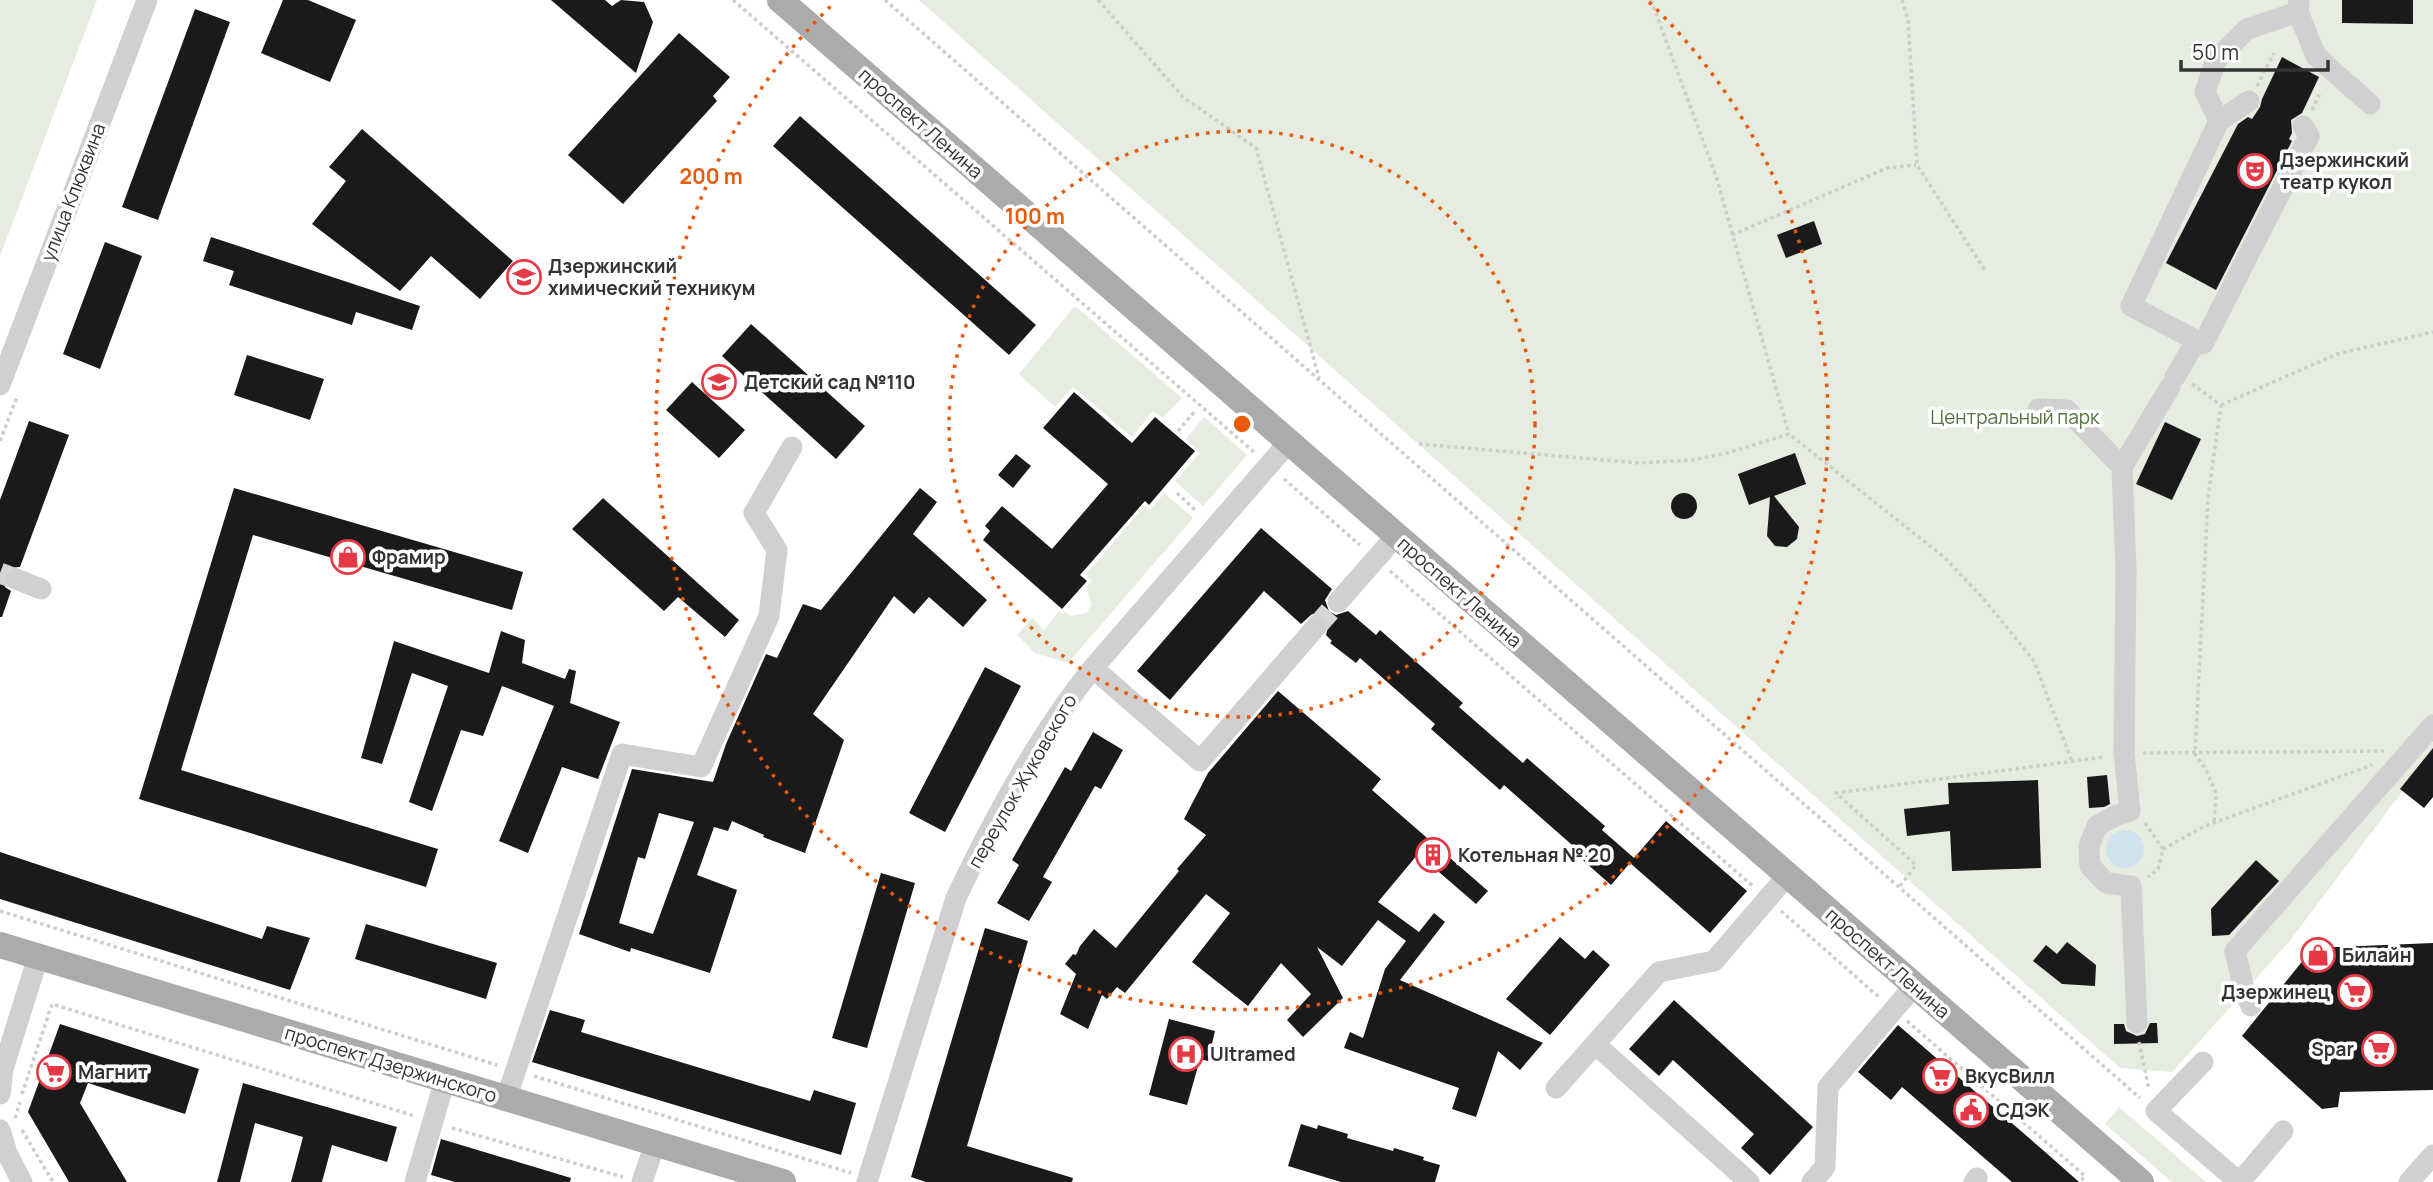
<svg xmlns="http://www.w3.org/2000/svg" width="2433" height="1182" font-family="Manrope,sans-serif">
  <rect width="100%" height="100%" fill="#fff"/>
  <g fill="#e6ecdf">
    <polygon points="0,0 97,0 0,256"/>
    <polygon points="919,0 2433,0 2433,751 2288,943 2172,1072 2120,1068"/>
    <polygon points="1075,306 1182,398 1163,418 1153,411 1132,437 1073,387 1055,407 1019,374"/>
    <polygon points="1204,417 1247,455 1203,506 1175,481 1200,453 1186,439"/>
    <polygon points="1164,493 1193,518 1068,663 1035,653 1017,635 1032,618 1044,630 1059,611 1062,615 1065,612 1071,616 1087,613 1091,604 1087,586 1092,580 1086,575 1144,506 1150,510"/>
    <polygon points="2119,1107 2206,1182 2172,1182 2105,1124"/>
  </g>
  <circle fill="#cfe2ee" cx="2125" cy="849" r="19"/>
  <g fill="#1a1a1a" fill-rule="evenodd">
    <polygon points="283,0 308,0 356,20 330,82 261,53"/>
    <polygon points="551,0 605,0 612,6 621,0 644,2 653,22 636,73"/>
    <polygon points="2342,0 2413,0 2413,24 2342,23"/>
    <polygon points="195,9 230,22 158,220 122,207"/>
    <polygon points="679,33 730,77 713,96 717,101 623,204 568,155"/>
    <polygon points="2282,57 2319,77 2302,113 2291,120 2292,133 2289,139 2292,141 2216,290 2166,263 2238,124 2248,117 2252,119 2260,107 2262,99"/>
    <polygon points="800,116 1036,325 1009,355 773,146"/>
    <polygon points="362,129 513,261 480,299 431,256 400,291 312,224 346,181 329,167"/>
    <polygon points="1814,221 1822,244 1786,258 1777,235"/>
    <polygon points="211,237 420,306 412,330 356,312 352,325 229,285 234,271 203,261"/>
    <polygon points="105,242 142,256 100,369 63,354"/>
    <polygon points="751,324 865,426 836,459 722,356"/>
    <polygon points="247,355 324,379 310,420 234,395"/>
    <polygon points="692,382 745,430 719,458 666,410"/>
    <polygon points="1074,392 1132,443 1155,417 1195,451 1149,505 1145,501 1080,575 1087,581 1062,609 983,540 990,531 985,526 1002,506 1052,549 1108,484 1043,428"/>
    <polygon points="29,421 69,435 20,567 8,568 4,575 5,587 11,591 2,617 0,617 0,500"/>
    <polygon points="2165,422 2201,439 2172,500 2136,484"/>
    <polygon points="1795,453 1806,484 1774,496 1799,527 1797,539 1787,547 1775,546 1767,536 1770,497 1749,505 1738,474"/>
    <polygon points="1016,454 1031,466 1013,488 998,475"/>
    <polygon points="234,488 523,572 512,610 253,535 181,770 438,849 426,887 139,799"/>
    <path d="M920 488 937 502 913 534 987 600 963 627 929 597 914 614 894 596 813 714 844 740 805 853 763 837 764 835 732 821 728 831 714 827 697 875 737 890 710 973 631 948 630 952 579 934 632 769 713 782 726 744 766 654 777 658 803 604 821 610ZM659 813 694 822 653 934 619 923 638 857 645 859Z"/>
    <circle cx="1684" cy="506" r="13"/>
    <polygon points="603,498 739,620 725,637 678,597 664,611 572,529"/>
    <polygon points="1261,528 1332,589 1325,600 1329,611 1336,615 1348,611 1376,635 1380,630 1463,703 1459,707 1523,763 1527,758 1605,826 1602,830 1634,858 1666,821 1747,891 1710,933 1630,863 1611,885 1577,855 1580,852 1504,785 1500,790 1431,729 1435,724 1360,658 1356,663 1330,643 1332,641 1326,635 1329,623 1324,617 1312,614 1301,624 1264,591 1170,700 1137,671"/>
    <polygon points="501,631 525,640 522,663 565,679 569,669 576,671 570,703 620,722 598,779 562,767 528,853 499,841 554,706 502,686 483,736 461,730 432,811 409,802 448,686 412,673 382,764 361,758 394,641 489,673"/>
    <polygon points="985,667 1021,686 945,832 909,813"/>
    <polygon points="1278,691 1381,779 1372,790 1488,891 1476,904 1418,854 1378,902 1419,932 1434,913 1445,922 1400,980 1543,1043 1520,1070 1498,1051 1476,1117 1452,1109 1459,1088 1344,1048 1350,1032 1363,1038 1385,969 1406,941 1378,920 1342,966 1317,947 1343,998 1303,1037 1287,1020 1311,994 1281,963 1248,1006 1192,962 1230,913 1206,894 1125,993 1117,987 1107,999 1102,995 1088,1029 1060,1014 1076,974 1065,964 1073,954 1076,955 1080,946 1094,929 1116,948 1179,871 1177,869 1206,835 1184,819 1208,773"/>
    <polygon points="1093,732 1123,750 1101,789 1095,786 1043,877 1052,882 1029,921 997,903 1019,865 1012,860 1065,767 1071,771"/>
    <polygon points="2433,748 2433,797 2424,808 2400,789"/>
    <polygon points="2107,775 2110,804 2104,807 2089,808 2087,777"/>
    <polygon points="2038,780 2041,868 1952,871 1950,831 1907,836 1904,809 1949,804 1948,783"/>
    <polygon points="0,852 262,939 267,926 310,938 290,990 0,899"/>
    <polygon points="2256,860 2279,881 2229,935 2212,936 2211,909"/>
    <polygon points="881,873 915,883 867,1048 832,1038"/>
    <polygon points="366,924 497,963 486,999 355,959"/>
    <polygon points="985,928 1028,941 967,1146 1073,1178 1072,1182 926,1182 911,1177"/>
    <polygon points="1560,937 1585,959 1593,950 1610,965 1550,1035 1506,999"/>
    <polygon points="2067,942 2096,965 2095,986 2062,984 2033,961 2046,945 2057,954"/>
    <polygon points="2433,943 2433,1090 2340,1092 2338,1107 2322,1109 2242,1036 2313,948"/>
    <polygon points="1674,1000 1813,1127 1770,1175 1741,1148 1754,1134 1673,1060 1659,1076 1629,1049"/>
    <polygon points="550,1010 585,1020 581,1032 810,1101 814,1090 856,1103 841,1155 532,1062"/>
    <polygon points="1169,1019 1215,1031 1208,1061 1200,1059 1187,1105 1149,1095"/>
    <polygon points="2150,1023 2157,1023 2158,1043 2114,1044 2114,1024 2124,1024 2126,1031 2137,1036 2145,1034"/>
    <polygon points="60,1024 199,1069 185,1114 88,1083 80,1103 127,1182 69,1182 28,1112"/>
    <polygon points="1898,1025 2044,1151 2079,1182 2012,1182 1902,1087 1891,1100 1858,1072"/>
    <polygon points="243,1083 397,1127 387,1162 332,1145 322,1182 291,1182 303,1137 255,1123 240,1182 217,1182"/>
    <polygon points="1301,1124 1317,1129 1318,1125 1348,1134 1347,1138 1393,1151 1394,1148 1424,1157 1423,1160 1440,1165 1435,1182 1341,1182 1288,1166"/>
    <polygon points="441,1139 571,1178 570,1182 455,1182 431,1175"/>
  </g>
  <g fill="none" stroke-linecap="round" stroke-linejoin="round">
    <g stroke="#d6d6d6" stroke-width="21" stroke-dasharray="21 10" stroke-linecap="butt">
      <polyline points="0,573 16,579"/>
      <polyline points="1316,627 1338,602"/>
    </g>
    <g stroke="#cdcdcd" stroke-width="3.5" stroke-dasharray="3.5 3.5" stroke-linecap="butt">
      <polyline points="733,0 1255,453"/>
      <polyline points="885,0 2140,1098"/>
      <polyline points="1098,0 1183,97 1256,148 1319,378"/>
      <polyline points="1651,0 1716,176 1789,434"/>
      <polyline points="1902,0 1908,20 1917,165 1986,272"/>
      <polyline points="2257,86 2274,53"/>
      <polyline points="2312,110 2320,93"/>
      <polyline points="1732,235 1887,168 1916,165"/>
      <polyline points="2192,384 2221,405 2208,498 2195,754 2205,768 2216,793 2214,823"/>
      <polyline points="2221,405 2337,354 2433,332"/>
      <polyline points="1178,431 1196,410"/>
      <polyline points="0,441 17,397"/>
      <polyline points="1419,444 1639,463 1692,460 1727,453 1789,434 1945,558 1982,597 2034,661 2072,762"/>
      <polyline points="1284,479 1360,545"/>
      <polyline points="1177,493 1196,511"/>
      <polyline points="1390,571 1754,887"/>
      <polyline points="2143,753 2384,751"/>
      <polyline points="2145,823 2163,849 2158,869 2148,877"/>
      <polyline points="2163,849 2205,826 2372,765"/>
      <polyline points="1900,886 1916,865 1836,793 2104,757"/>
      <polyline points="0,911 497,1065"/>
      <polyline points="1781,911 1880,998"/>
      <polyline points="1907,1021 2085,1176 2080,1182"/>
      <polyline points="2139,1042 2149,1089"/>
      <polyline points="534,1076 851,1173"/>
      <polyline points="22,1094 52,1004 415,1116"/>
      <polyline points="15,1118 20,1102"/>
      <polyline points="452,1128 623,1177"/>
      <polyline points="22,1130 53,1182"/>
    </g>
    <g stroke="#d0d0d0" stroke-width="21">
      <polyline points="2299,0 2298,12 2316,56 2370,104"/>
      <polyline points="2298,12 2247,29 2216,60 2205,92 2219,121 2131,306 2203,344 2309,136 2303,126"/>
      <polyline points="2219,121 2249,101"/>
      <polyline points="2175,377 2196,341"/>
      <polyline points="0,385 147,0"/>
      <polyline points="2038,409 2067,410 2122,467 2126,570 2124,753 2130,811 2115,816 2097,826 2089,846 2090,866 2106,883 2131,886 2137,1023"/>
      <polyline points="2122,467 2170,387"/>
      <polyline points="16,579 41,589"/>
      <polyline points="1338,602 1396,536"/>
      <polyline points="1093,668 1200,761 1316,627"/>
      <polyline points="2251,1006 2245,993 2235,951 2433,725"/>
      <polyline points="1595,1044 1749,1182"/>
      <polyline points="2203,1062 2156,1111 2239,1182"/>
      <polyline points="1556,1088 1659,972 1714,961 1787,876"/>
      <polyline points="0,1094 3,1069 38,957"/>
      <polyline points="506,1099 622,754 701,767 769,616 777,550 754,513 792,447"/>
      <polyline points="0,1130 7,1153 22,1182"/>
      <polyline points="415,1182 445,1080"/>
      <polyline points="642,1182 655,1144"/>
      <path d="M867 1182 956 898C993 820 1039 734 1093 668L1288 443"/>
      <polyline points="1812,1182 1825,1167 1828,1087 1914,986"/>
      <polyline points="1974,1182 1977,1178"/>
      <polyline points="2240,1182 2283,1131"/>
      <polyline points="2409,1182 2433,1155"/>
    </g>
    <g stroke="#ababab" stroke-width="26">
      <polyline points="780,0 2141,1182"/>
      <polyline points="0,945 783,1182"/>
    </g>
  </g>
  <g fill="none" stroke="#e8590c" stroke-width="3.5" stroke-dasharray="3.5 7">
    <circle cx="1242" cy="424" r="293"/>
    <path d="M1649 2A586 586 0 1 1 835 2"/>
  </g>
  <defs>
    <g id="theatre-ring" transform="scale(1.75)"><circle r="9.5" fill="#fff" stroke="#e63946" stroke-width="1.5"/><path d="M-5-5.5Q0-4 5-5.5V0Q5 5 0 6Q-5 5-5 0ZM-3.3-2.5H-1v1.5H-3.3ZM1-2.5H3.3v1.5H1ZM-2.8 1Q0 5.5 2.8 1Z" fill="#e63946"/></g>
    <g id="university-ring" transform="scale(1.75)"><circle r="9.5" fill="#fff" stroke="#e63946" stroke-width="1.5"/><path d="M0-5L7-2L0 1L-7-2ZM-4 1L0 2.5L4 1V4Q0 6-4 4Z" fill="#e63946"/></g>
    <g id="school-ring" transform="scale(1.75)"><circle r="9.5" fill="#fff" stroke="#e63946" stroke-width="1.5"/><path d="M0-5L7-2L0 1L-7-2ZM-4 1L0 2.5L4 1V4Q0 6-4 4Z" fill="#e63946"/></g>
    <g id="shop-ring" transform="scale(1.75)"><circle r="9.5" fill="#fff" stroke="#e63946" stroke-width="1.5"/><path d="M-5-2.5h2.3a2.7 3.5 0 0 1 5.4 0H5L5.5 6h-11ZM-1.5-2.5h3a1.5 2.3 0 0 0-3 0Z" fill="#e63946"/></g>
    <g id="building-ring" transform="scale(1.75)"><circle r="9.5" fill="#fff" stroke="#e63946" stroke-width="1.5"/><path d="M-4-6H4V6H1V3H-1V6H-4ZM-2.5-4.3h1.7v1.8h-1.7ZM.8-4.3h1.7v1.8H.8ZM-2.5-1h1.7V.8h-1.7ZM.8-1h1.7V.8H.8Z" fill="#e63946"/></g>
    <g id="supermarket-ring" transform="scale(1.75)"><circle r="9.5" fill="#fff" stroke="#e63946" stroke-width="1.5"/><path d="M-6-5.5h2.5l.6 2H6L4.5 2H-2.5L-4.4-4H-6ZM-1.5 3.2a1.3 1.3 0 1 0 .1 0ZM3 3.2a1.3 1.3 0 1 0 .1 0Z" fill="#e63946"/></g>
    <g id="hospital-ring" transform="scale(1.75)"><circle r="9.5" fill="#fff" stroke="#e63946" stroke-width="1.5"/><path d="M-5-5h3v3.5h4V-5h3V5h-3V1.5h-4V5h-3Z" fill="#e63946"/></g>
    <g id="civic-ring" transform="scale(1.75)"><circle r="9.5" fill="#fff" stroke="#e63946" stroke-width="1.5"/><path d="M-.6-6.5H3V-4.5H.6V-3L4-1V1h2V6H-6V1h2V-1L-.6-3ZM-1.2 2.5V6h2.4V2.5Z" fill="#e63946"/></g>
  </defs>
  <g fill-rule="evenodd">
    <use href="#theatre-ring" x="2255" y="171"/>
    <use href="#university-ring" x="524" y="277"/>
    <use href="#school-ring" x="719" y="382"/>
    <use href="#shop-ring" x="348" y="557"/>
    <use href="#building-ring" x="1433" y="855"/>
    <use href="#shop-ring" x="2318" y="955"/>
    <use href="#supermarket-ring" x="2355" y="992"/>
    <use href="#supermarket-ring" x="2379" y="1049"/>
    <use href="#hospital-ring" x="1186" y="1054"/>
    <use href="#supermarket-ring" x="54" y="1072"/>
    <use href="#supermarket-ring" x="1940" y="1076"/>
    <use href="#civic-ring" x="1971" y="1110"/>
  </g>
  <g text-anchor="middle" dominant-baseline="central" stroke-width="7" stroke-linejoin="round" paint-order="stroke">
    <g font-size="19" fill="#333" stroke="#fff">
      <text transform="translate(921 123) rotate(41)">проспект Ленина</text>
      <text transform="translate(73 192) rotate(-69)">улица Клюквина</text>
      <text transform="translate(1460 592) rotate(41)">проспект Ленина</text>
      <text transform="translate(1022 781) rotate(-60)">переулок Жуковского</text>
      <text transform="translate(1888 963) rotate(41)">проспект Ленина</text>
      <text transform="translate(391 1064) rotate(17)">проспект Дзержинского</text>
    </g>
    <g font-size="19" font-weight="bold" fill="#333" stroke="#fff" text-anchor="start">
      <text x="2280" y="160">Дзержинский<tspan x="2280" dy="22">театр кукол</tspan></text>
      <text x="548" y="266">Дзержинский<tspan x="548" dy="22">химический техникум</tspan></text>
      <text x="744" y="382">Детский сад №110</text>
      <text x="372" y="557">Фрамир</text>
      <text x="1458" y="855">Котельная № 20</text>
      <text x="2342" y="955">Билайн</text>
      <text x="2330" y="992" text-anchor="end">Дзержинец</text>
      <text x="2354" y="1049" text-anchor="end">Spar</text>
      <text x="1210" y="1054">Ultramed</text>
      <text x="78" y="1072">Магнит</text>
      <text x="1965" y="1076">ВкусВилл</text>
      <text x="1996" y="1110">СДЭК</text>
    </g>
    <g font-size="19" fill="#56703f" stroke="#fff">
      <text x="2015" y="417">Центральный парк</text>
    </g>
  </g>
  <circle cx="1242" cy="424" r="10" fill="#e8590c" stroke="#fff" stroke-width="3.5"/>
  <g font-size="21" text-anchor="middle" font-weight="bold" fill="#e8590c" stroke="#fff" stroke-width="7" stroke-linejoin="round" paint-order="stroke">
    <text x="711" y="184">200 m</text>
    <text x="1035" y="224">100 m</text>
  </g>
  <path d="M2181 60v10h147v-10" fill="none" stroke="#333333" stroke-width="3.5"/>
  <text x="2192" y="60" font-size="21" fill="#333333" stroke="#ffffff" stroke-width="5" paint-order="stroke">50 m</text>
</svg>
